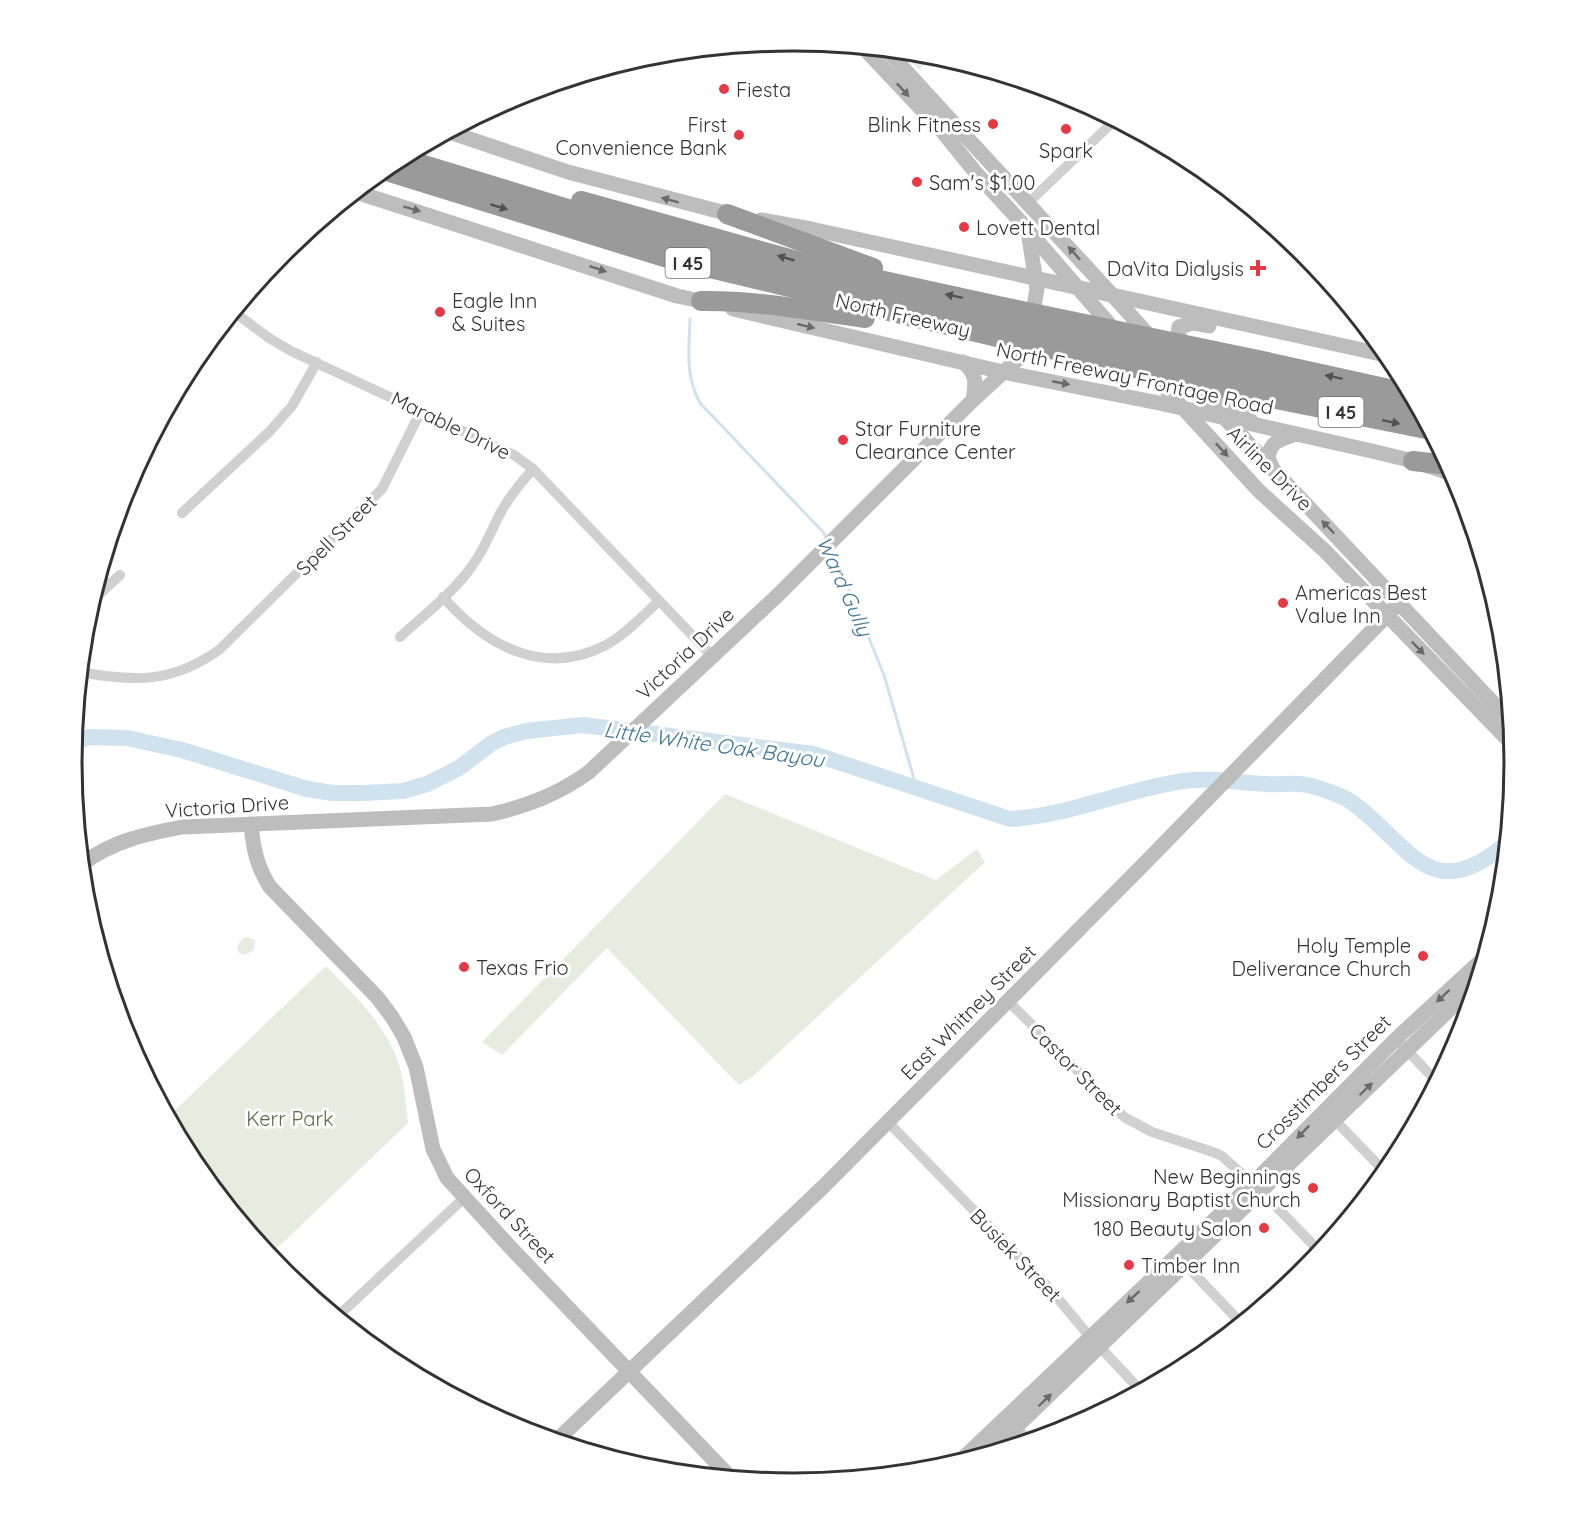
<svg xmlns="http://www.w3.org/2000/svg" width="1587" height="1525" font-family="Quicksand,sans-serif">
  <rect width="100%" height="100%" fill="#fff"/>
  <g fill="#e6ecdf">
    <polygon points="901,51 928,54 931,56 919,70"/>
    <polygon points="725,794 936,880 977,849 985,862 752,1077 739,1085 607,948 502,1055 482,1042"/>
    <polygon points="247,937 255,940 254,950 245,955 239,953 237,947 242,939"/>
    <path d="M326 966C356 997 390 1028 401 1072 405 1088 406 1106 408 1123L269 1256 193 1163 168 1117Z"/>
  </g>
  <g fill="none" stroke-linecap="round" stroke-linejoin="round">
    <g stroke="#cfe2ee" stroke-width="3">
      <path d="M690 319C689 349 685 376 700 403L823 532 828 540"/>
      <polyline points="832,548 884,675 917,789"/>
    </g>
    <path stroke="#cfe2ee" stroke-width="16" d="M73 744 88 737 127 738 182 750 307 789 333 793H364L403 791 427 784 459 768 492 743 504 737 526 731 583 725 814 754 1010 819C1070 816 1125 789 1184 781 1211 777 1239 783 1266 784 1279 785 1294 782 1307 785 1317 787 1341 795 1350 801 1409 842 1429 911 1508 842"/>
    <g stroke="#d0d0d0" stroke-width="10">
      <polyline points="1027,204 1115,120"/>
      <polyline points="234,312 269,338 291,351 514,455 533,469 713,657"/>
      <polyline points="182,513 270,431 292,406 317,362"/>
      <path d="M443 597C485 645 543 678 606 645 626 634 642 616 659 601"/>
      <polyline points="91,602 120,575"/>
      <path d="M400 637C424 615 453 593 472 566 485 549 492 528 502 510 511 495 521 482 533 469"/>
      <path d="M80 672C135 682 172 683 219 650L382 489 421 411"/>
      <polyline points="1008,1001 1124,1117 1152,1132 1213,1152 1222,1156 1269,1199 1321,1253"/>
      <polyline points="1402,1045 1437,1082"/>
      <polyline points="1330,1115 1386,1173"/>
      <polyline points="888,1122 1050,1289 1085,1331 1141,1391"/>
      <polyline points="1182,1261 1242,1324"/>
      <polyline points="337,1317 464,1198"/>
      <polyline points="1012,1422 1030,1442"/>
    </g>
    <g stroke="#bdbdbd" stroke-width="15">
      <polyline points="863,47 942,131 976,173 1019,220 1117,333"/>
      <path d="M887 50C975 148 1065 242 1153 340"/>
      <polyline points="449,132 568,172 737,216"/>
      <polyline points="356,192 677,296 710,303"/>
      <polyline points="761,220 811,229 1390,356"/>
      <polyline points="733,309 1003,372 1164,404 1376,452 1413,461 1455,475"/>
      <polyline points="1187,350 1178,334 1179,327 1193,323 1209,326"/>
      <path d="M963 362C977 373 976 383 973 400"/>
      <polyline points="1148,370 1259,491 1325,551 1514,746"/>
      <polyline points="1187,378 1512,723"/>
      <polyline points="1213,383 1234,407 1251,421"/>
      <path d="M1273 469 1268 458C1270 441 1281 439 1296 434"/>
      <path d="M251 824C253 848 257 867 270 887L377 997 392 1017 404 1037 416 1067 433 1149 447 1178 511 1248 731 1478"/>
      <path d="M82 864C112 841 146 834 182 827L492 814C528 806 559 794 589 772L779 594 973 400 1019 358 1025 348 1029 334 1037 289 1028 231"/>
      <polyline points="556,1441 824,1186 1141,867 1400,602"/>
      <polyline points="987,1455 1477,983"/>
      <polyline points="958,1463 1252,1184 1396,1039 1486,956"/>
    </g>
    <g stroke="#9a9a9a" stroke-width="20">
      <polyline points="401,158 742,262 1000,322"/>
      <polyline points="383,170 664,257 997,337"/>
      <polyline points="581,201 811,265 1003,307"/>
      <polyline points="727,214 873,268"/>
      <path d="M701 301C755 300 811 311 865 318"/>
      <polyline points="1258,360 1412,394"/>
      <polyline points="1254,377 1421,412"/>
      <polyline points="1251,394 1431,430"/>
      <polyline points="1413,461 1449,465"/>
    </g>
    <g stroke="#9a9a9a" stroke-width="20">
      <polyline points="1003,307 1258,360"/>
      <polyline points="1000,322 1254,377"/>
      <polyline points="997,337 1251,394"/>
    </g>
  </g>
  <defs><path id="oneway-solid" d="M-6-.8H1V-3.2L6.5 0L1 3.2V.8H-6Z" transform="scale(1.5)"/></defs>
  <g fill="#6a6a6a">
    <use href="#oneway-solid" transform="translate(903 90) rotate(47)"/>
    <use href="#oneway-solid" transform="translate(670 200) rotate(-165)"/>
    <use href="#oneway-solid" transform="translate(412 209) rotate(17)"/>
    <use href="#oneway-solid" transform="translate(1074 253) rotate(-132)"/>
    <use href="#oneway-solid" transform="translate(598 269) rotate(18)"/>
    <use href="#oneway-solid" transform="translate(806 326) rotate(13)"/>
    <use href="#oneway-solid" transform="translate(1061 383) rotate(11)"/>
    <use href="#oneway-solid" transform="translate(1222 450) rotate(47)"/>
    <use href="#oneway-solid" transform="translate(1328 527) rotate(-134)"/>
    <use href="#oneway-solid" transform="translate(1418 648) rotate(46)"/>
    <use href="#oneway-solid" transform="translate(1443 996) rotate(137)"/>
    <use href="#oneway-solid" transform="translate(1366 1089) rotate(-44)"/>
    <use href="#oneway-solid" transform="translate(1303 1132) rotate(134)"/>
    <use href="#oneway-solid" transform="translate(1133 1297) rotate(137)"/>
    <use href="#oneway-solid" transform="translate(1045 1400) rotate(-44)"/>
  </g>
  <g fill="#525252">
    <use href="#oneway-solid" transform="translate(499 207) rotate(17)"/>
    <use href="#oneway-solid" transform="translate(786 258) rotate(-164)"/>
    <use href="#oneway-solid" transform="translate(954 296) rotate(-168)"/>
    <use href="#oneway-solid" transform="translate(1334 377) rotate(-168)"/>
    <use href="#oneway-solid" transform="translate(1391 422) rotate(12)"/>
  </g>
  <g fill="#e63946" stroke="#fff" stroke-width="2">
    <circle cx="724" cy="89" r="6"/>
    <circle cx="993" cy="124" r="6"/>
    <circle cx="1066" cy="129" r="6"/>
    <circle cx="739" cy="135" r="6"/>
    <circle cx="917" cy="182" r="6"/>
    <circle cx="964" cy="227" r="6"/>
    <path d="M1255 259h6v6h6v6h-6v6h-6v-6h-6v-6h6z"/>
    <circle cx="440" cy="312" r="6"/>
    <circle cx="843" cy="440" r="6"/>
    <circle cx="1283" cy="603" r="6"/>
    <circle cx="1423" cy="956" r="6"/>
    <circle cx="464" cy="967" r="6"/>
    <circle cx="1313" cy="1188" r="6"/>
    <circle cx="1264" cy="1228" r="6"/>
    <circle cx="1129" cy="1265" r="6"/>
  </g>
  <g text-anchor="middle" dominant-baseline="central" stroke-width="6" stroke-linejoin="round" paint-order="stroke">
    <g fill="#fff" stroke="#707070" stroke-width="1.5">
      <rect x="665.5" y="248" width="45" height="30" rx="4.5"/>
      <rect x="1318.5" y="397" width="45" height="30" rx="4.5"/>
    </g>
    <g font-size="18" font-weight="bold" fill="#333">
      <text x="688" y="263">I 45</text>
      <text x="1341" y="412">I 45</text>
    </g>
    <g font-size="20" fill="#333" stroke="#fff" text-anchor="start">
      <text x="736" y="89">Fiesta</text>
      <text x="727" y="124" text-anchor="end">First<tspan x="727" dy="23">Convenience Bank</tspan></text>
      <text x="981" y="124" text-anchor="end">Blink Fitness</text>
      <text x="1066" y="150" text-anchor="middle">Spark</text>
      <text x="929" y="182">Sam's $1.00</text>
      <text x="976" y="227">Lovett Dental</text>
      <text x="1244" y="268" text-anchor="end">DaVita Dialysis</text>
      <text x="452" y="300">Eagle Inn<tspan x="452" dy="23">&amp; Suites</tspan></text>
      <text x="855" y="428">Star Furniture<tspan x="855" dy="23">Clearance Center</tspan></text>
      <text x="1295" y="592">Americas Best<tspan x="1295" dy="23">Value Inn</tspan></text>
      <text x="1411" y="945" text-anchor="end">Holy Temple<tspan x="1411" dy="23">Deliverance Church</tspan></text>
      <text x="476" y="967">Texas Frio</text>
      <text x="1301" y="1176" text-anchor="end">New Beginnings<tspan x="1301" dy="23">Missionary Baptist Church</tspan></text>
      <text x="1252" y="1228" text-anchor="end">180 Beauty Salon</text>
      <text x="1141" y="1265">Timber Inn</text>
    </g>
    <g font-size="20" fill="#333" stroke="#fff">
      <text transform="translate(903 315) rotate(13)">North Freeway</text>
      <text transform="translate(1135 378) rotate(12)">North Freeway Frontage Road</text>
      <text transform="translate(451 425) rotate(26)">Marable Drive</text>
      <text transform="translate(1270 468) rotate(45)">Airline Drive</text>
      <text transform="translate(336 535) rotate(-45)">Spell Street</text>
      <text transform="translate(685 653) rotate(-43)">Victoria Drive</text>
      <text transform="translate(227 806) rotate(-4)">Victoria Drive</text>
      <text transform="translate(968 1012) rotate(-45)">East Whitney Street</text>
      <text transform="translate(1076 1069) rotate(45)">Castor Street</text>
      <text transform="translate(1323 1082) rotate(-45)">Crosstimbers Street</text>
      <text transform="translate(510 1215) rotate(47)">Oxford Street</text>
      <text transform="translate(1016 1255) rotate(46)">Busiek Street</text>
    </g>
    <g font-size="20" fill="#56703f" stroke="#fff">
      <text x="290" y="1118">Kerr Park</text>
    </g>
    <g font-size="21" font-style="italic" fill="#3f7597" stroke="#fff">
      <text transform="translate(845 586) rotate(66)">Ward Gully</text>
      <text transform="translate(714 744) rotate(8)">Little White Oak Bayou</text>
    </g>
  </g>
  <path d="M0 0H1587V1525H0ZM82 762a711 711 0 1 1 1422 0a711 711 0 1 1-1422 0Z" fill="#fff" fill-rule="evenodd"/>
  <path fill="none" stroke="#333" stroke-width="3" d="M82 762a711 711 0 1 1 1422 0a711 711 0 1 1-1422 0Z"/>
</svg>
